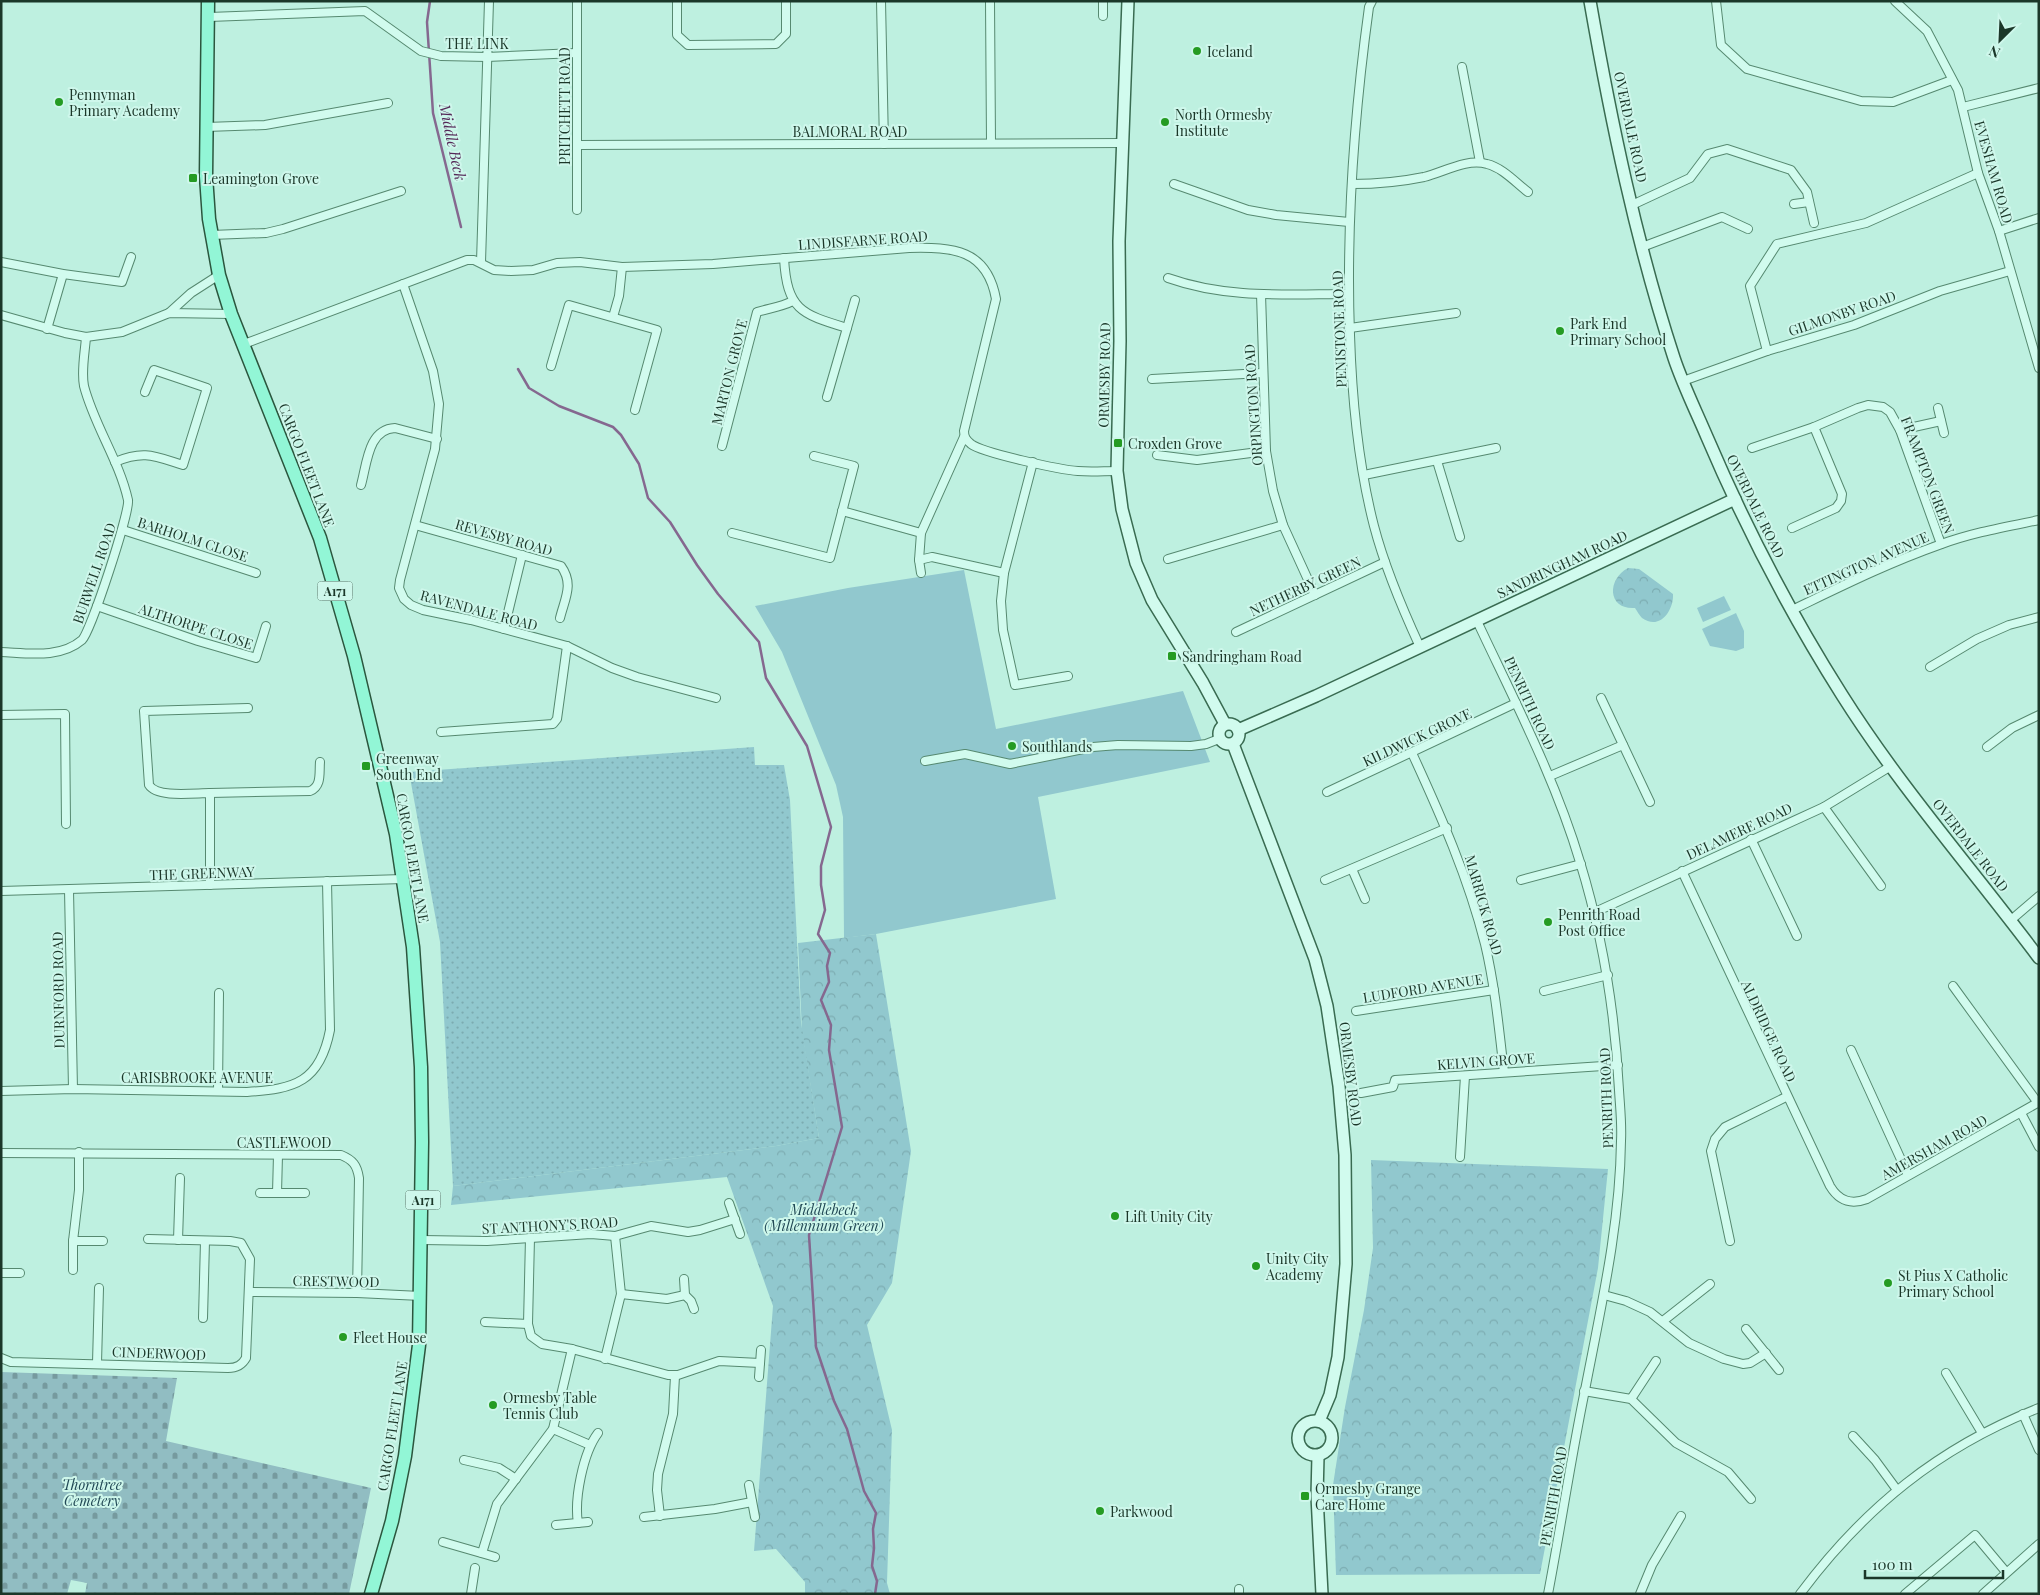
<svg xmlns="http://www.w3.org/2000/svg" width="2040" height="1595" font-family="'Playfair Display',serif">
  <defs>
    <pattern id="cemetery-stones" width="16" height="16" patternUnits="userSpaceOnUse" patternTransform="scale(1.25)"><rect width="16" height="16" fill="#91bdc2"/><path d="M2 7V4a2 2 0 0 1 4 0v3zM10 15v-3a2 2 0 0 1 4 0v3z" fill="#769a9e"/></pattern>
    <pattern id="park-crowns" width="20" height="18" patternUnits="userSpaceOnUse" patternTransform="scale(1.25)"><rect width="20" height="18" fill="#91c8ce"/><path d="M2 6a3 3 0 1 1 6 0M12 15a3 3 0 1 1 6 0" fill="none" stroke="#7cacb1"/></pattern>
    <pattern id="garden-dots" width="8" height="8" patternUnits="userSpaceOnUse" patternTransform="scale(1.25)"><rect width="8" height="8" fill="#91c8ce"/><path d="M2 2h.1M6 6h.1" fill="none" stroke="#7cacb1" stroke-width="1.8" stroke-linecap="round"/></pattern>
  </defs>
  <rect width="100%" height="100%" fill="#bef0e0"/>
  <g fill="#91c8ce">
    <polygon points="964,570 996,729 1183,691 1210,762 1038,797 1056,899 876,934 844,938 843,817 836,785 782,652 755,606 848,588"/>
    <polygon points="1724,596 1731,610 1703,622 1697,608"/>
    <polygon points="1736,613 1744,631 1744,648 1736,651 1710,646 1702,629"/>
  </g>
  <polygon fill="url(#cemetery-stones)" points="1,1372 177,1378 166,1441 371,1488 349,1594 85,1594 87,1583 71,1580 67,1594 1,1594"/>
  <g fill="url(#park-crowns)">
    <path d="M1628 568 1639 569 1673 594C1674 610 1660 631 1642 618 1640 616 1637 611 1635 608 1608 610 1606 580 1628 568Z"/>
    <polygon points="876,934 911,1151 892,1283 867,1325 892,1430 887,1583 890,1594 805,1594 805,1582 776,1549 754,1551 773,1306 727,1177 451,1205 453,1186 776,1146 819,1138 802,1032 798,943"/>
    <polygon points="1371,1160 1608,1169 1598,1268 1540,1574 1336,1575 1333,1485 1345,1407 1364,1310 1373,1248"/>
  </g>
  <polygon fill="url(#garden-dots)" points="754,747 755,765 784,765 790,800 801,1022 819,1138 776,1146 453,1186 440,942 409,772"/>
  <g fill="none" stroke-linecap="round" stroke-linejoin="round">
    <g stroke="#85688f" stroke-width="2.5">
      <polyline points="430,1 427,22 433,113 461,227"/>
      <polyline points="518,369 529,388 559,406 613,427 621,435 639,464 648,498 670,522 697,565 718,594 759,642 766,678 807,746 831,827 821,866 821,885 825,910 818,934 830,953 827,966 829,982 821,1000 831,1025 829,1050 842,1127 809,1235 816,1347 834,1401 847,1429 864,1491 876,1513 873,1529 874,1548 872,1566 877,1581 875,1594"/>
    </g>
    <g stroke="#568970" stroke-width="10">
      <g id="street">
        <polyline points="577,1 577,210"/>
        <polyline points="677,1 677,35 688,45 776,44 786,34 786,1"/>
        <polyline points="881,1 884,144"/>
        <polyline points="990,1 991,143"/>
        <path d="M1372 1 1369 7C1354 116 1346 226 1350 335 1352 400 1358 464 1374 526 1385 568 1402 608 1420 647"/>
        <polyline points="1716,1 1721,45 1747,69 1861,101 1893,102 1952,80"/>
        <polyline points="1895,1 1927,31 1958,90 1978,173 1999,231 2039,368"/>
        <polyline points="1103,16 1103,1"/>
        <polyline points="209,17 365,11 421,51 441,56 487,57 576,53"/>
        <polyline points="1462,67 1480,162"/>
        <polyline points="1963,107 2039,88"/>
        <polyline points="206,127 265,125 388,103"/>
        <polyline points="577,145 1122,143"/>
        <polyline points="1174,184 1248,210 1276,215 1349,222"/>
        <path d="M1352 184C1376 184 1400 182 1424 177 1444 172 1467 158 1487 164 1503 168 1515 182 1528 192"/>
        <polyline points="1794,204 1809,202"/>
        <polyline points="1632,205 1690,178 1708,154 1727,149 1791,170 1807,192 1814,223"/>
        <polyline points="1999,231 2039,218"/>
        <polyline points="211,235 266,233 283,229 401,191"/>
        <polyline points="1642,247 1722,217 1748,229"/>
        <path d="M784 258C787 310 801 314 847 328L827 397"/>
        <polyline points="1,262 63,274 122,282 131,257"/>
        <polyline points="481,262 489,1"/>
        <path d="M1168 278C1227 299 1287 294 1349 294"/>
        <polyline points="403,284 433,371 439,404 435,449 400,580 399,588 404,599 411,605 423,610 471,620 567,646 612,668 637,677 716,698"/>
        <polyline points="1261,294 1266,451 1273,491 1283,525 1315,595"/>
        <polyline points="169,313 191,293 219,275"/>
        <polyline points="1,315 65,333 86,337 122,332 169,313 231,314"/>
        <polyline points="613,317 619,296 622,267"/>
        <polyline points="847,328 855,300"/>
        <polyline points="1350,328 1456,313"/>
        <polyline points="47,329 63,274"/>
        <path d="M244 344 467 260H474L494 270 511 271 533 270 557 263 580 262 622 267 713 264 909 248C953 247 987 249 996 299L964 431C964 437 966 440 971 444 983 453 1061 470 1078 471 1091 472 1104 471 1117 471"/>
        <polyline points="1767,351 1750,286 1777,244 1866,223 1978,173"/>
        <polyline points="551,366 569,305 657,330 635,410"/>
        <polyline points="1152,379 1262,373"/>
        <polyline points="1683,381 1767,351 1854,325 1940,291 2010,271"/>
        <polyline points="1938,408 1944,433"/>
        <polyline points="1900,430 1941,421"/>
        <path d="M722 446 757 312C770 308 781 307 793 301"/>
        <polyline points="1752,448 1814,427 1858,408 1868,405 1883,407 1890,412 1900,430 1941,544"/>
        <polyline points="1157,455 1197,460 1266,451"/>
        <polyline points="1437,461 1460,537"/>
        <path d="M115 462C144 450 154 456 183 465L207 388 154 370 145 392"/>
        <polyline points="1033,462 1004,573 1001,601 1003,630 1015,685 1068,676"/>
        <polyline points="1364,475 1496,448"/>
        <path d="M361 485C367 464 368 429 395 428L437 439"/>
        <polyline points="842,511 921,533"/>
        <path d="M415 525 561 566C574 584 565 598 560 618"/>
        <polyline points="1792,528 1836,508 1841,501 1842,494 1814,427"/>
        <polyline points="123,530 256,573"/>
        <polyline points="732,533 830,558 854,466 814,456"/>
        <polyline points="1168,559 1283,525"/>
        <polyline points="919,560 932,557 1004,573"/>
        <polyline points="921,573 919,560 921,533 964,437"/>
        <polyline points="97,606 198,641 256,658 266,626"/>
        <path d="M1792 610C1840 587 1888 563 1939 545 1971 533 2005 527 2039 520"/>
        <path d="M1477 621C1514 700 1555 778 1580 862 1603 937 1615 1012 1619 1090 1620 1107 1622 1124 1621 1141 1620 1225 1601 1307 1585 1390 1571 1458 1561 1526 1548 1594"/>
        <polyline points="504,629 522,555"/>
        <polyline points="1236,632 1385,562"/>
        <path d="M1 652C27 653 60 659 82 640 91 631 130 512 128 500 119 460 94 425 84 386 81 371 85 352 86 337"/>
        <polyline points="1930,667 1977,639 2009,625 2039,617"/>
        <polyline points="1601,698 1650,802"/>
        <polyline points="1,715 65,714 66,824"/>
        <polyline points="441,732 553,724 557,719 567,646"/>
        <polyline points="1987,747 2012,728 2039,715"/>
        <path d="M1412 753C1441 816 1468 877 1485 944 1495 986 1499 1029 1504 1072"/>
        <polyline points="925,761 965,754 1010,764 1093,747 1118,745 1191,746 1206,744 1219,739"/>
        <polyline points="1550,776 1623,745"/>
        <polyline points="1327,792 1516,703"/>
        <path d="M210 793 310 791C322 786 319 773 320 762"/>
        <polyline points="1824,807 1881,886"/>
        <polyline points="1751,839 1797,936"/>
        <polyline points="1352,869 1365,899"/>
        <path d="M1682 871 1830 1186C1839 1201 1851 1205 1867 1199L2039 1102"/>
        <polyline points="1325,880 1447,828"/>
        <polyline points="1521,880 1581,864"/>
        <path d="M210 885V793C194 793 157 798 149 785L144 711 248 708"/>
        <polyline points="69,890 73,1089"/>
        <polyline points="1,891 403,879"/>
        <polyline points="1593,913 1824,807 1891,766"/>
        <polyline points="2011,920 2039,896"/>
        <polyline points="1953,986 2038,1103"/>
        <polyline points="1544,991 1608,975"/>
        <polyline points="1356,1011 1494,990"/>
        <polyline points="1851,1050 1908,1175"/>
        <path d="M1 1091 73 1089 247 1092C295 1089 320 1082 330 1030L327 881"/>
        <polyline points="218,1091 219,993"/>
        <polyline points="1361,1093 1393,1087 1395,1080 1618,1065"/>
        <polyline points="2021,1113 2039,1147"/>
        <polyline points="79,1152 79,1190 73,1241 103,1241"/>
        <path d="M1 1153 341 1155C353 1160 357 1165 359 1178L357 1293"/>
        <polyline points="278,1155 277,1193 305,1193"/>
        <polyline points="1460,1157 1465,1076"/>
        <polyline points="260,1193 277,1193"/>
        <polyline points="729,1203 740,1234"/>
        <polyline points="530,1238 528,1324 531,1336 542,1344 572,1349 668,1375 678,1375 719,1361 760,1363"/>
        <polyline points="178,1240 180,1178"/>
        <polyline points="422,1240 487,1241 591,1234 615,1236 651,1226 688,1232 700,1230 735,1219"/>
        <polyline points="1730,1241 1711,1151 1715,1139 1725,1127 1786,1097"/>
        <polyline points="73,1270 73,1241"/>
        <polyline points="1,1273 20,1273"/>
        <polyline points="684,1279 685,1295 691,1301 694,1309"/>
        <polyline points="249,1292 357,1293 421,1296"/>
        <polyline points="621,1294 667,1299 685,1295"/>
        <polyline points="1604,1295 1626,1301 1650,1312 1689,1343 1724,1359 1743,1364 1750,1363 1766,1353"/>
        <polyline points="203,1318 205,1241"/>
        <polyline points="1663,1321 1710,1284"/>
        <polyline points="485,1322 528,1324"/>
        <polyline points="1746,1329 1779,1370"/>
        <path d="M1 1358 11 1362 228 1368C237 1368 242 1365 246 1358L250 1259 241 1243 230 1241 148 1239"/>
        <polyline points="605,1359 621,1294 615,1236"/>
        <polyline points="97,1363 99,1288"/>
        <polyline points="1946,1373 1982,1433"/>
        <polyline points="759,1377 761,1350"/>
        <polyline points="1584,1391 1631,1399 1676,1443 1728,1472 1751,1499"/>
        <polyline points="1631,1399 1656,1361"/>
        <polyline points="2023,1414 2039,1450"/>
        <polyline points="553,1429 590,1445"/>
        <polyline points="1853,1436 1875,1460 1897,1490"/>
        <polyline points="464,1460 499,1468 516,1479"/>
        <polyline points="749,1485 755,1517"/>
        <polyline points="660,1516 657,1490 658,1474 673,1414 675,1376"/>
        <polyline points="644,1517 715,1509 752,1502"/>
        <path d="M578 1523C574 1499 583 1453 598 1433"/>
        <polyline points="556,1525 588,1522"/>
        <polyline points="443,1542 495,1557"/>
        <polyline points="482,1553 497,1504 553,1429 572,1349"/>
        <polyline points="1239,1589 1239,1594"/>
        <polyline points="471,1594 475,1568"/>
        <polyline points="1640,1594 1652,1565 1681,1516"/>
        <path d="M1800 1594C1864 1508 1939 1447 2039 1408"/>
        <polyline points="1905,1594 1975,1535 2006,1572"/>
        <polyline points="1983,1594 2039,1544"/>
      </g>
    </g>
    <g stroke="#396b51" stroke-width="14">
      <g id="secondary">
        <polyline points="1128,1 1119,241 1120,341 1117,471 1122,509 1136,563 1152,600 1203,683 1225,724"/>
        <path d="M1590 1C1611 121 1636 242 1674 358 1683 385 1696 411 1707 437 1745 526 1790 613 1842 695 1900 787 1973 870 2039 958"/>
        <circle cx="1229" cy="734" r="10"/>
        <polyline points="1238,730 1316,696 1735,499"/>
        <polyline points="1233,744 1315,959 1327,1006 1339,1086 1345,1155 1346,1264 1338,1357 1330,1395 1319,1421"/>
        <circle cx="1315" cy="1438" r="17"/>
        <polyline points="1318,1456 1317,1496 1322,1594"/>
      </g>
    </g>
    <g stroke="#2b563e" stroke-width="15">
      <polyline id="primary" points="208,1 206,176 209,219 219,275 231,314 320,538 354,656 396,834 413,947 421,1067 422,1142 419,1345 405,1456 392,1521 371,1594"/>
    </g>
    <use href="#street" stroke="#d1fbee" stroke-width="8"/>
    <use href="#secondary" stroke="#d1fbee" stroke-width="11"/>
    <use href="#primary" stroke="#92f6d6" stroke-width="12"/>
  </g>
  <g fill="#259b23" stroke="#cef7eb" stroke-width="2">
    <circle cx="1197" cy="51" r="5"/>
    <circle cx="59" cy="102" r="5"/>
    <circle cx="1165" cy="122" r="5"/>
    <rect x="188" y="173" width="10" height="10" rx="2.5"/>
    <circle cx="1560" cy="331" r="5"/>
    <rect x="1113" y="438" width="10" height="10" rx="2.5"/>
    <rect x="1167" y="651" width="10" height="10" rx="2.5"/>
    <circle cx="1012" cy="746" r="5"/>
    <rect x="361" y="761" width="10" height="10" rx="2.5"/>
    <circle cx="1548" cy="922" r="5"/>
    <circle cx="1115" cy="1216" r="5"/>
    <circle cx="1256" cy="1266" r="5"/>
    <circle cx="1888" cy="1283" r="5"/>
    <circle cx="343" cy="1337" r="5"/>
    <circle cx="493" cy="1405" r="5"/>
    <rect x="1300" y="1491" width="10" height="10" rx="2.5"/>
    <circle cx="1100" cy="1511" r="5"/>
  </g>
  <g text-anchor="middle" dominant-baseline="central" stroke-width="4" stroke-linejoin="round" paint-order="stroke">
    <g fill="#cef7eb" stroke="#517163" stroke-width="1">
      <rect x="317.5" y="581.5" width="35" height="19" rx="4"/>
      <rect x="405.5" y="1190.5" width="35" height="19" rx="4"/>
    </g>
    <g font-size="12" font-weight="bold" fill="#1b3729">
      <text x="335" y="591">A171</text>
      <text x="423" y="1200">A171</text>
    </g>
    <g font-size="14" fill="#1b3729" stroke="#cef7eb">
      <text x="477" y="43">THE LINK</text>
      <text transform="translate(564 106) rotate(-90)">PRITCHETT ROAD</text>
      <text transform="translate(1631 127) rotate(78)">OVERDALE ROAD</text>
      <text x="850" y="131">BALMORAL ROAD</text>
      <text transform="translate(1994 172) rotate(74)">EVESHAM ROAD</text>
      <text transform="translate(863 240) rotate(-4)">LINDISFARNE ROAD</text>
      <text transform="translate(1842 313) rotate(-19)">GILMONBY ROAD</text>
      <text transform="translate(1339 329) rotate(-92)">PENISTONE ROAD</text>
      <text transform="translate(729 372) rotate(-76)">MARTON GROVE</text>
      <text transform="translate(1104 375) rotate(-89)">ORMESBY ROAD</text>
      <text transform="translate(1253 405) rotate(-94)">ORPINGTON ROAD</text>
      <text transform="translate(307 465) rotate(69)">CARGO FLEET LANE</text>
      <text transform="translate(1928 475) rotate(69)">FRAMPTON GREEN</text>
      <text transform="translate(1756 506) rotate(64)">OVERDALE ROAD</text>
      <text transform="translate(504 537) rotate(16)">REVESBY ROAD</text>
      <text transform="translate(193 539) rotate(18)">BARHOLM CLOSE</text>
      <text transform="translate(1866 563) rotate(-24)">ETTINGTON AVENUE</text>
      <text transform="translate(1562 564) rotate(-25)">SANDRINGHAM ROAD</text>
      <text transform="translate(94 573) rotate(-71)">BURWELL ROAD</text>
      <text transform="translate(1305 586) rotate(-25)">NETHERBY GREEN</text>
      <text transform="translate(479 610) rotate(15)">RAVENDALE ROAD</text>
      <text transform="translate(196 626) rotate(18)">ALTHORPE CLOSE</text>
      <text transform="translate(1530 703) rotate(65)">PENRITH ROAD</text>
      <text transform="translate(1417 737) rotate(-25)">KILDWICK GROVE</text>
      <text transform="translate(1739 831) rotate(-25)">DELAMERE ROAD</text>
      <text transform="translate(1971 845) rotate(52)">OVERDALE ROAD</text>
      <text transform="translate(413 858) rotate(80)">CARGO FLEET LANE</text>
      <text transform="translate(202 873) rotate(-2)">THE GREENWAY</text>
      <text transform="translate(1484 905) rotate(74)">MARRICK ROAD</text>
      <text transform="translate(1423 988) rotate(-9)">LUDFORD AVENUE</text>
      <text transform="translate(58 990) rotate(-91)">DURNFORD ROAD</text>
      <text transform="translate(1769 1031) rotate(65)">ALDRIDGE ROAD</text>
      <text transform="translate(1486 1061) rotate(-4)">KELVIN GROVE</text>
      <text transform="translate(1351 1074) rotate(83)">ORMESBY ROAD</text>
      <text x="197" y="1077">CARISBROOKE AVENUE</text>
      <text transform="translate(1606 1098) rotate(-92)">PENRITH ROAD</text>
      <text x="284" y="1142">CASTLEWOOD</text>
      <text transform="translate(1934 1147) rotate(-29)">AMERSHAM ROAD</text>
      <text transform="translate(550 1225) rotate(-3)">ST ANTHONY'S ROAD</text>
      <text transform="translate(336 1281) rotate(1)">CRESTWOOD</text>
      <text transform="translate(159 1353) rotate(2)">CINDERWOOD</text>
      <text transform="translate(392 1426) rotate(-81)">CARGO FLEET LANE</text>
      <text transform="translate(1553 1496) rotate(-80)">PENRITH ROAD</text>
    </g>
    <g font-size="14" fill="#1b3729" stroke="#cef7eb" text-anchor="start">
      <text x="1207" y="51">Iceland</text>
      <text x="69" y="94">Pennyman<tspan x="69" dy="16">Primary Academy</tspan></text>
      <text x="1175" y="114">North Ormesby<tspan x="1175" dy="16">Institute</tspan></text>
      <text x="203" y="178">Leamington Grove</text>
      <text x="1570" y="323">Park End<tspan x="1570" dy="16">Primary School</tspan></text>
      <text x="1128" y="443">Croxden Grove</text>
      <text x="1182" y="656">Sandringham Road</text>
      <text x="1022" y="746">Southlands</text>
      <text x="376" y="758">Greenway<tspan x="376" dy="16">South End</tspan></text>
      <text x="1558" y="914">Penrith Road<tspan x="1558" dy="16">Post Office</tspan></text>
      <text x="1125" y="1216">Lift Unity City</text>
      <text x="1266" y="1258">Unity City<tspan x="1266" dy="16">Academy</tspan></text>
      <text x="1898" y="1275">St Pius X Catholic<tspan x="1898" dy="16">Primary School</tspan></text>
      <text x="353" y="1337">Fleet House</text>
      <text x="503" y="1397">Ormesby Table<tspan x="503" dy="16">Tennis Club</tspan></text>
      <text x="1315" y="1488">Ormesby Grange<tspan x="1315" dy="16">Care Home</tspan></text>
      <text x="1110" y="1511">Parkwood</text>
    </g>
    <g font-size="14" font-style="italic" fill="#214855" stroke="#cef7eb">
      <text x="824" y="1209">Middlebeck<tspan x="824" dy="16">(Millennium Green)</tspan></text>
      <text x="92" y="1484">Thorntree<tspan x="92" dy="16">Cemetery</tspan></text>
    </g>
    <g font-size="15" font-style="italic" fill="#552958" stroke="#cef7eb">
      <text transform="translate(453 142) rotate(78)">Middle Beck</text>
    </g>
  </g>
  <rect width="2040" height="1595" fill="none" stroke="#1b3729" stroke-width="5"/>
  <g transform="translate(2000 40) rotate(204)" stroke="#cef7eb" stroke-width="4" paint-order="stroke">
  <path d="M0-4L9 19L0 12L-9 19Z" fill="#1b3729"/>
  <text y="-8" font-size="14" font-weight="bold" text-anchor="middle" fill="#1b3729">N</text>
  </g>
  <path d="M1865 1570v8h138v-8" fill="none" stroke="#1b3729" stroke-width="2.5"/>
  <text x="1872" y="1570" font-size="15" fill="#1b3729" stroke="#cef7eb" stroke-width="4" paint-order="stroke">100 m</text>
</svg>
